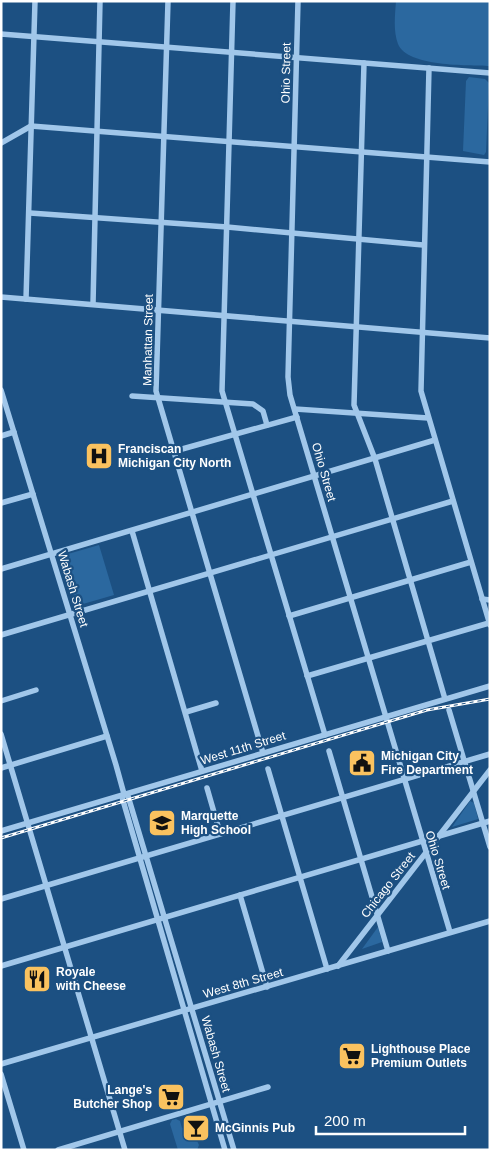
<svg xmlns="http://www.w3.org/2000/svg" width="491" height="1151" font-family="Arial,sans-serif">
  <rect width="100%" height="100%" fill="#1c5082"/>
  <g fill="#2b689f">
    <path d="M396 1H490V66C468 65 407 67 398 44 393 31 395 15 396 1Z"/>
    <polygon points="469,77 485,79 489,83 486,152 484,155 463,151 466,81"/>
    <polygon points="99,545 114,595 76,606 61,556"/>
    <polygon points="470,801 474,803 478,819 452,827"/>
    <polygon points="378,927 382,942 362,949"/>
    <polygon points="176,1119 180,1121 182,1128 190,1126 199,1145 197,1150 178,1150 170,1124 172,1120"/>
  </g>
  <g fill="none" stroke-linecap="round" stroke-linejoin="round">
    <g stroke="#a1c7ea" stroke-width="5.5">
      <polyline points="168,1 156,391 263,753"/>
      <polyline points="233,1 222,391 325,735"/>
      <polyline points="298,1 288,377 290,395 450,932"/>
      <polyline points="1,34 490,73"/>
      <polyline points="364,63 354,405 375,459 445,699"/>
      <polyline points="429,68 421,391 490,625"/>
      <polyline points="1,143 31,126 490,162"/>
      <polyline points="30,213 227,227 423,245"/>
      <polyline points="1,297 490,338"/>
      <polyline points="26,299 35,1"/>
      <polyline points="93,304 100,1"/>
      <polyline points="1,390 116,765 124,794 122,797 225,1150"/>
      <polyline points="132,396 253,404 263,411 267,425"/>
      <polyline points="295,409 428,418"/>
      <polyline points="1,436 14,432"/>
      <polyline points="175,451 297,417"/>
      <polyline points="1,503 33,494"/>
      <polyline points="132,531 202,771"/>
      <polyline points="1,569 435,440"/>
      <polyline points="482,599 490,600"/>
      <polyline points="289,616 471,562"/>
      <polyline points="1,635 453,501"/>
      <polyline points="307,676 489,623"/>
      <polyline points="1,701 36,690"/>
      <polyline points="449,710 490,847"/>
      <polyline points="186,712 216,703"/>
      <polyline points="1,734 125,1150"/>
      <polyline points="329,751 388,951"/>
      <polyline points="1,768 107,736"/>
      <polyline points="268,769 327,969"/>
      <polyline points="207,788 220,833"/>
      <polyline points="124,794 128,796 234,1150"/>
      <polyline points="1,831 490,686"/>
      <polyline points="240,895 267,987"/>
      <polyline points="1,899 490,754"/>
      <polyline points="1,966 490,821"/>
      <polyline points="338,966 490,770"/>
      <polyline points="1,1064 490,921"/>
      <polyline points="1,1074 24,1150"/>
      <polyline points="58,1150 268,1087"/>
    </g>
    <g stroke="#fff" stroke-width="3">
      <polyline id="rail" points="1,838 427,710 490,699"/>
    </g>
    <use href="#rail" stroke="#1c5082" stroke-width="1" stroke-dasharray="4" stroke-linecap="butt"/>
  </g>
  <defs>
    <g id="hospital-square" transform="scale(1.4375)"><rect x="-9" y="-9" width="18" height="18" rx="4" fill="#fac25f" stroke="#1c5082"/><path d="M-5-5h3v3.5h4V-5h3V5h-3V1.5h-4V5h-3Z" fill="#111"/></g>
    <g id="civic-square" transform="scale(1.4375)"><rect x="-9" y="-9" width="18" height="18" rx="4" fill="#fac25f" stroke="#1c5082"/><path d="M-.6-6.5H3V-4.5H.6V-3L4-1V1h2V6H-6V1h2V-1L-.6-3ZM-1.2 2.5V6h2.4V2.5Z" fill="#111"/></g>
    <g id="school-square" transform="scale(1.4375)"><rect x="-9" y="-9" width="18" height="18" rx="4" fill="#fac25f" stroke="#1c5082"/><path d="M0-5L7-2L0 1L-7-2ZM-4 1L0 2.5L4 1V4Q0 6-4 4Z" fill="#111"/></g>
    <g id="restaurant-square" transform="scale(1.4375)"><rect x="-9" y="-9" width="18" height="18" rx="4" fill="#fac25f" stroke="#1c5082"/><path d="M-5-6h1v4h1v-4h1v4h1v-4h1v5L-1.5 .5V6h-2V.5L-5-1ZM5-6V6H3V1.5H1.5Q1.5-4 5-6Z" fill="#111"/></g>
    <g id="supermarket-square" transform="scale(1.4375)"><rect x="-9" y="-9" width="18" height="18" rx="4" fill="#fac25f" stroke="#1c5082"/><path d="M-6-5.5h2.5l.6 2H6L4.5 2H-2.5L-4.4-4H-6ZM-1.5 3.2a1.3 1.3 0 1 0 .1 0ZM3 3.2a1.3 1.3 0 1 0 .1 0Z" fill="#111"/></g>
    <g id="bar-square" transform="scale(1.4375)"><rect x="-9" y="-9" width="18" height="18" rx="4" fill="#fac25f" stroke="#1c5082"/><path d="M-6-5H6L.8 .8V4.5H3.5V6h-7V4.5H-.8V.8Z" fill="#111"/></g>
  </defs>
  <g fill-rule="evenodd">
    <use href="#hospital-square" x="99" y="456"/>
    <use href="#civic-square" x="362" y="763"/>
    <use href="#school-square" x="162" y="823"/>
    <use href="#restaurant-square" x="37" y="979"/>
    <use href="#supermarket-square" x="352" y="1056"/>
    <use href="#supermarket-square" x="171" y="1097"/>
    <use href="#bar-square" x="196" y="1128"/>
  </g>
  <g text-anchor="middle" dominant-baseline="central" stroke-width="4.5" stroke-linejoin="round" paint-order="stroke">
    <g font-size="12" fill="#fff" stroke="#1c5082">
      <text transform="translate(286 73) rotate(-89)">Ohio Street</text>
      <text transform="translate(148 340) rotate(-89)">Manhattan Street</text>
      <text transform="translate(324 472) rotate(74)">Ohio Street</text>
      <text transform="translate(73 589) rotate(73)">Wabash Street</text>
      <text transform="translate(243 748) rotate(-17)">West 11th Street</text>
      <text transform="translate(438 860) rotate(73)">Ohio Street</text>
      <text transform="translate(388 885) rotate(-52)">Chicago Street</text>
      <text transform="translate(243 983) rotate(-16)">West 8th Street</text>
      <text transform="translate(216 1054) rotate(74)">Wabash Street</text>
    </g>
    <g font-size="12" font-weight="bold" fill="#fff" stroke="#1c5082" text-anchor="start">
      <text x="118" y="449">Franciscan<tspan x="118" dy="14">Michigan City North</tspan></text>
      <text x="381" y="756">Michigan City<tspan x="381" dy="14">Fire Department</tspan></text>
      <text x="181" y="816">Marquette<tspan x="181" dy="14">High School</tspan></text>
      <text x="56" y="972">Royale<tspan x="56" dy="14">with Cheese</tspan></text>
      <text x="371" y="1049">Lighthouse Place<tspan x="371" dy="14">Premium Outlets</tspan></text>
      <text x="152" y="1090" text-anchor="end">Lange's<tspan x="152" dy="14">Butcher Shop</tspan></text>
      <text x="215" y="1128">McGinnis Pub</text>
    </g>
  </g>
  <rect width="491" height="1151" fill="none" stroke="#ffffff" stroke-width="5"/>
  <path d="M316 1126v8h149v-8" fill="none" stroke="#ffffff" stroke-width="2.5"/>
  <text x="324" y="1126" font-size="15" fill="#ffffff" stroke="#1c5082" stroke-width="4" paint-order="stroke">200 m</text>
</svg>
